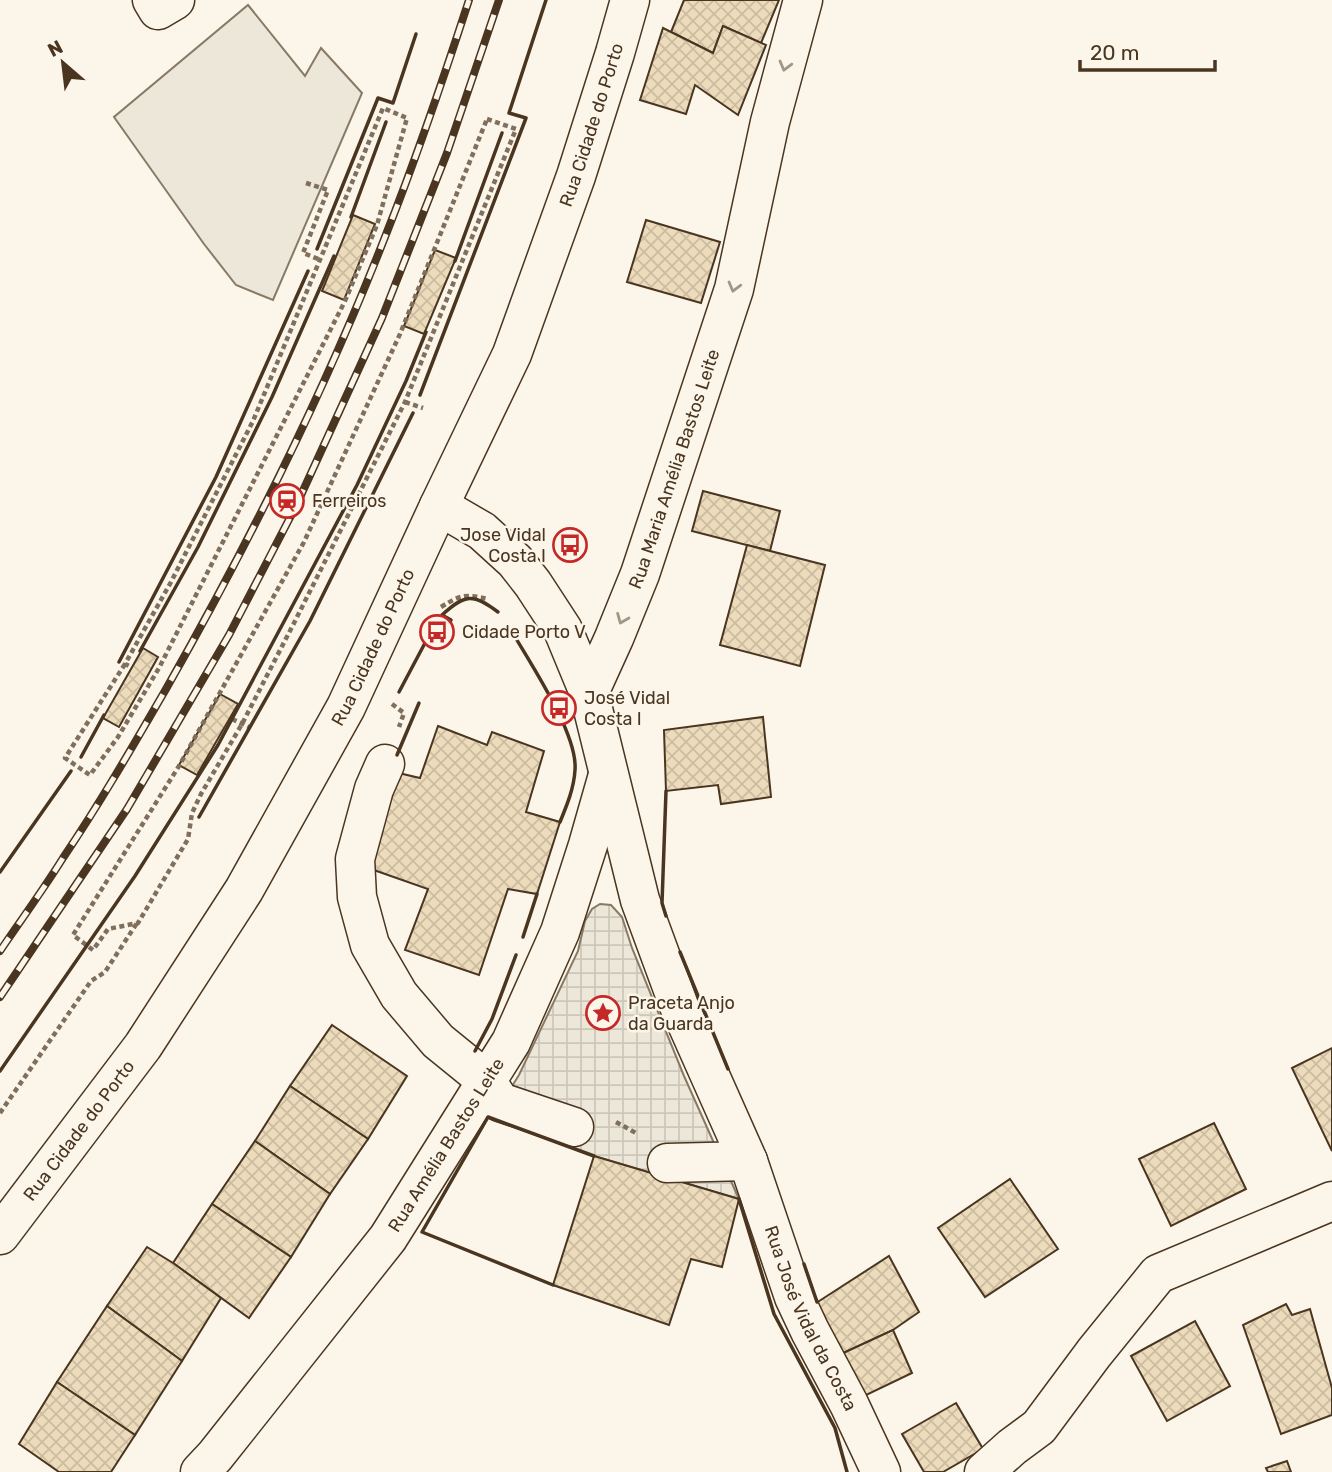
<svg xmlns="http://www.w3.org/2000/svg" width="1332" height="1472" font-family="Rubik,sans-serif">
  <defs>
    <pattern id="plaza-grid" width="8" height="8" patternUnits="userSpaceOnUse" patternTransform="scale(1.75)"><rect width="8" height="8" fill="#ede7d9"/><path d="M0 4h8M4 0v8" fill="none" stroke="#cdc7ba"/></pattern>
    <pattern id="building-cross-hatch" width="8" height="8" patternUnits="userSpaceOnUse" patternTransform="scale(1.75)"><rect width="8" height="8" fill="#ecdcbc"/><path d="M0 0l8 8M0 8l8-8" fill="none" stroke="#ccbda1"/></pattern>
  </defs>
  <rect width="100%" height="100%" fill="#fbf6e9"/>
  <polygon fill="#ede7d9" stroke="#887966" stroke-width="2" points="248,5 305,76 321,48 362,93 273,300 236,285 204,244 114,117"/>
  <polygon fill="url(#plaza-grid)" stroke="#887966" stroke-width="2" points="600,904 611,905 622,917 632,948 684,1076 739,1199 594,1156 488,1117 509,1091 519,1075 578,951 585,921 592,909"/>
  <g fill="url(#building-cross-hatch)" stroke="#4a3520" stroke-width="2">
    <polygon points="684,0 779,0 761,43 723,26 713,53 671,32"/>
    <polygon points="723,26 766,45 738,115 695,85 686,114 640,100 663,28 713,53"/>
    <polygon points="353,215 375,224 344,300 322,291"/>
    <polygon points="646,220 720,242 701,303 627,282"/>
    <polygon points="435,250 456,258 424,334 404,326"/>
    <polygon points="703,491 780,511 770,551 692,531"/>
    <polygon points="747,545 825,565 800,666 720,645"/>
    <polygon points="143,648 158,657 119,727 103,718"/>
    <polygon points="220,694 238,704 197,775 179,765"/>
    <polygon points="763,717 771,797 721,804 718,785 666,791 664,730"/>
    <polygon points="438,726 487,745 492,732 544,751 526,812 560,822 537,894 508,889 479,975 405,950 428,889 371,869 390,771 420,778"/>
    <polygon points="332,1025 407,1076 368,1139 290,1086"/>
    <polygon points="1332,1048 1332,1151 1292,1068"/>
    <polygon points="290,1086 368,1139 330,1194 255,1141"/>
    <polygon points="1214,1123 1246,1189 1171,1226 1139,1159"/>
    <polygon points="255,1141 330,1194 291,1257 212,1204"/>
    <polygon points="594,1156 739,1199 722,1267 691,1259 669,1325 553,1285"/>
    <polygon points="1010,1179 1058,1249 985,1297 938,1228"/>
    <polygon points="212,1204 291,1257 249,1318 173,1263"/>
    <polygon points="147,1247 173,1263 221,1298 182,1361 107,1306"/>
    <polygon points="889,1256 919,1312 893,1330 839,1355 813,1305"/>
    <polygon points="1286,1304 1292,1315 1310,1309 1332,1388 1332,1415 1281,1434 1243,1325"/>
    <polygon points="107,1306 182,1361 135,1435 57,1382"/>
    <polygon points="1195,1321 1230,1386 1167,1421 1131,1356"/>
    <polygon points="893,1330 912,1373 860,1398 839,1355"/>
    <polygon points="57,1382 135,1435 111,1472 59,1472 19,1444"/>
    <polygon points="956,1403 983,1449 943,1472 924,1472 902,1434"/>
    <polygon points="1287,1461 1291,1472 1268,1472 1266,1468"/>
  </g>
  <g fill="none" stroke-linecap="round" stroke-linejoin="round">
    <g stroke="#4a3520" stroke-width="41">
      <g id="minor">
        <polyline points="152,0 158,10 175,0"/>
        <path id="s1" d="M439 506 482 531 515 561 533 584 563 630 589 693 640 900 679 1006 748 1161 794 1297 810 1331 849 1404 881 1472"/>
        <path id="s2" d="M589 693 614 638 640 574 734 289 770 122 803 0"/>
        <polyline points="385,764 374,789 355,859 357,897 370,945 399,995 438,1041 486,1080 500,1102 574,1127"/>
        <polyline points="667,1163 748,1161"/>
        <path id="s3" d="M200 1472 215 1456 388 1238 511 1042 560 932 588 845 608 775"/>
        <polyline points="984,1472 1012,1447 1039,1427 1094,1353 1158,1274 1332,1201"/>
      </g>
    </g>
    <g stroke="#4a3520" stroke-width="41">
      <g id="major">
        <path id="s4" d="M0 1235 143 1046 244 890 346 707 439 506 512 354 576 176 615 53 630 0"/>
      </g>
    </g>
    <g stroke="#7f6f5c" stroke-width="4.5" stroke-dasharray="5 3.5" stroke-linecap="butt">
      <polygon points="487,119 516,129 405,402 293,625 242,724 201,794 192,813 188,839 138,923 108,929 93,950 73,935 179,766 304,542 400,334"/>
      <polyline points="306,183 328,190 303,253 321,260"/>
      <polyline points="405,402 423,408"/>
      <polyline points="565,555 575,546"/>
      <path d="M441 607C462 594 465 594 488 599"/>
      <polyline points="125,664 65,758 90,775 118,737 159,668 345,301 377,225 407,118 383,108 253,421 171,582 125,664 131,667"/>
      <polyline points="392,704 404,713 399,727"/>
      <polyline points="232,719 249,727"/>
      <polyline points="0,1113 91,981 105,972 137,923"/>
      <polyline points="616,1122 636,1133"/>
    </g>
    <use href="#minor" stroke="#fbf6e9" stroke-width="38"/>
    <use href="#major" stroke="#fbf6e9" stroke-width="38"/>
    <g stroke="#4a3520" stroke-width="8">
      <g id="rail">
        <path d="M0 951C21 920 43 890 63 858 100 803 133 746 166 689 249 543 324 393 385 237 416 159 443 80 469 0"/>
        <polyline points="0,997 127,809 229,635 296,506 382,318 447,153 499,0"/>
      </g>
    </g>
    <use href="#rail" stroke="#fbf6e9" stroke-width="5" stroke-dasharray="16" stroke-linecap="butt"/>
    <g stroke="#4a3520" stroke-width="3.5">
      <polyline points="351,217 386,122"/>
      <polyline points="317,249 378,98 393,103 416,34"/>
      <polyline points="455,261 502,133"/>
      <polyline points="420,395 526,118 509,113 546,0"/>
      <path d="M511 630C530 663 578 734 575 770 574 788 567 805 560 822"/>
      <polyline points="140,651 198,547 272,397 334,256"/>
      <polyline points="119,662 216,477 308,271"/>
      <path d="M399 692 425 643 436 648 451 620 442 615C465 594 473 593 498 612"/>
      <polyline points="397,755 419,703"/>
      <polyline points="81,757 104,715"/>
      <polyline points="199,817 310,621 413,413"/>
      <polyline points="0,872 71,771"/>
      <polyline points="666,916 662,903 666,791"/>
      <polyline points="523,937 537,894"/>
      <polyline points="680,952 728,1069"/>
      <polyline points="475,1051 492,1019 516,955"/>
      <polyline points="0,1071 135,876 218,745 357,485 406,381 426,332"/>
      <polyline points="739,1199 774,1314 835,1428 847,1472"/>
      <polyline points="804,1264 817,1302"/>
      <polyline points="553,1285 422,1232 488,1117 594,1156"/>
    </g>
  </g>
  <defs><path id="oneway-chevron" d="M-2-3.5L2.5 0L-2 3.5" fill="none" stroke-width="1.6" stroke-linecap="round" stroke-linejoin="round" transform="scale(1.75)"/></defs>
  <g stroke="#a29684">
    <use href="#oneway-chevron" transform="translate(785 66) rotate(105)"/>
    <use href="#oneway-chevron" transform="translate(734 287) rotate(105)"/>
    <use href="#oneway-chevron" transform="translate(622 619) rotate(112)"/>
  </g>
  <defs>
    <g id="station-ring" transform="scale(1.75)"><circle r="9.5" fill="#fbf6e9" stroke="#c62828" stroke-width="1.5"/><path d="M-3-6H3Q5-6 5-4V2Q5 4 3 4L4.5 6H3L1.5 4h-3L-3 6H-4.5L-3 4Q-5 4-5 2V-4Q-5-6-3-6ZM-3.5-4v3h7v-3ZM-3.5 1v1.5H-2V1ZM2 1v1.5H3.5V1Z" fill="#c62828"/></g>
    <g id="bus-ring" transform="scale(1.75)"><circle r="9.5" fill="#fbf6e9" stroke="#c62828" stroke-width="1.5"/><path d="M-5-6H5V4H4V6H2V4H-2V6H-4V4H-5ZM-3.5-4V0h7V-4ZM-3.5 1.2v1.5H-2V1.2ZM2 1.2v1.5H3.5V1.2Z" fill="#c62828"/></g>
    <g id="sight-ring" transform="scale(1.75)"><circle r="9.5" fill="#fbf6e9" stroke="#c62828" stroke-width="1.5"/><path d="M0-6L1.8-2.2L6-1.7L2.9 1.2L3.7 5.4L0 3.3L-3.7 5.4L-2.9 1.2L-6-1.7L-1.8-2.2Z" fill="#c62828"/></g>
  </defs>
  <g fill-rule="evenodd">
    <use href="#station-ring" x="287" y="501"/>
    <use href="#bus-ring" x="570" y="545"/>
    <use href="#bus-ring" x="437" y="632"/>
    <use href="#bus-ring" x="559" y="708"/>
    <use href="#sight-ring" x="603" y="1013"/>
  </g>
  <g text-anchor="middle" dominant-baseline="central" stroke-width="5" stroke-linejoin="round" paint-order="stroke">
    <g font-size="18" fill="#4a3520" stroke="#fbf6e9">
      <text stroke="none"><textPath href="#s4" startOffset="1265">Rua Cidade do Porto</textPath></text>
      <text stroke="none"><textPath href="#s2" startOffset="240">Rua Maria Amélia Bastos Leite</textPath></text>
      <text stroke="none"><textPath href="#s4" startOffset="698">Rua Cidade do Porto</textPath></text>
      <text stroke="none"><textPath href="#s4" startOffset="131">Rua Cidade do Porto</textPath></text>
      <text stroke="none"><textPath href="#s3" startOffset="410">Rua Amélia Bastos Leite</textPath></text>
      <text stroke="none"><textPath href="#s1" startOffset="912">Rua José Vidal da Costa</textPath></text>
    </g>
    <g font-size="18" fill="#4a3520" stroke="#fbf6e9" text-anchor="start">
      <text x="312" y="501">Ferreiros</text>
      <text x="546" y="535" text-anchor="end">Jose Vidal<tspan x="546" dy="21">Costa I</tspan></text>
      <text x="462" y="632">Cidade Porto V</text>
      <text x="584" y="698">José Vidal<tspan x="584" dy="21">Costa I</tspan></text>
      <text x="628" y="1003">Praceta Anjo<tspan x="628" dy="21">da Guarda</tspan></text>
    </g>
  </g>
  <g transform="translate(63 63) rotate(332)" stroke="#fbf6e9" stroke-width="5" paint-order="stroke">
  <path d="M0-5L12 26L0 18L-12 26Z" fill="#4a3520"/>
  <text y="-10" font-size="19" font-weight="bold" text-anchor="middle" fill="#4a3520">N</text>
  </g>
  <path d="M1080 60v10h135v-10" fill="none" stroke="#4a3520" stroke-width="3.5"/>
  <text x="1090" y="60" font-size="21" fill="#4a3520" stroke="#fbf6e9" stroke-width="5" paint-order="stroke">20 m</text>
</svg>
